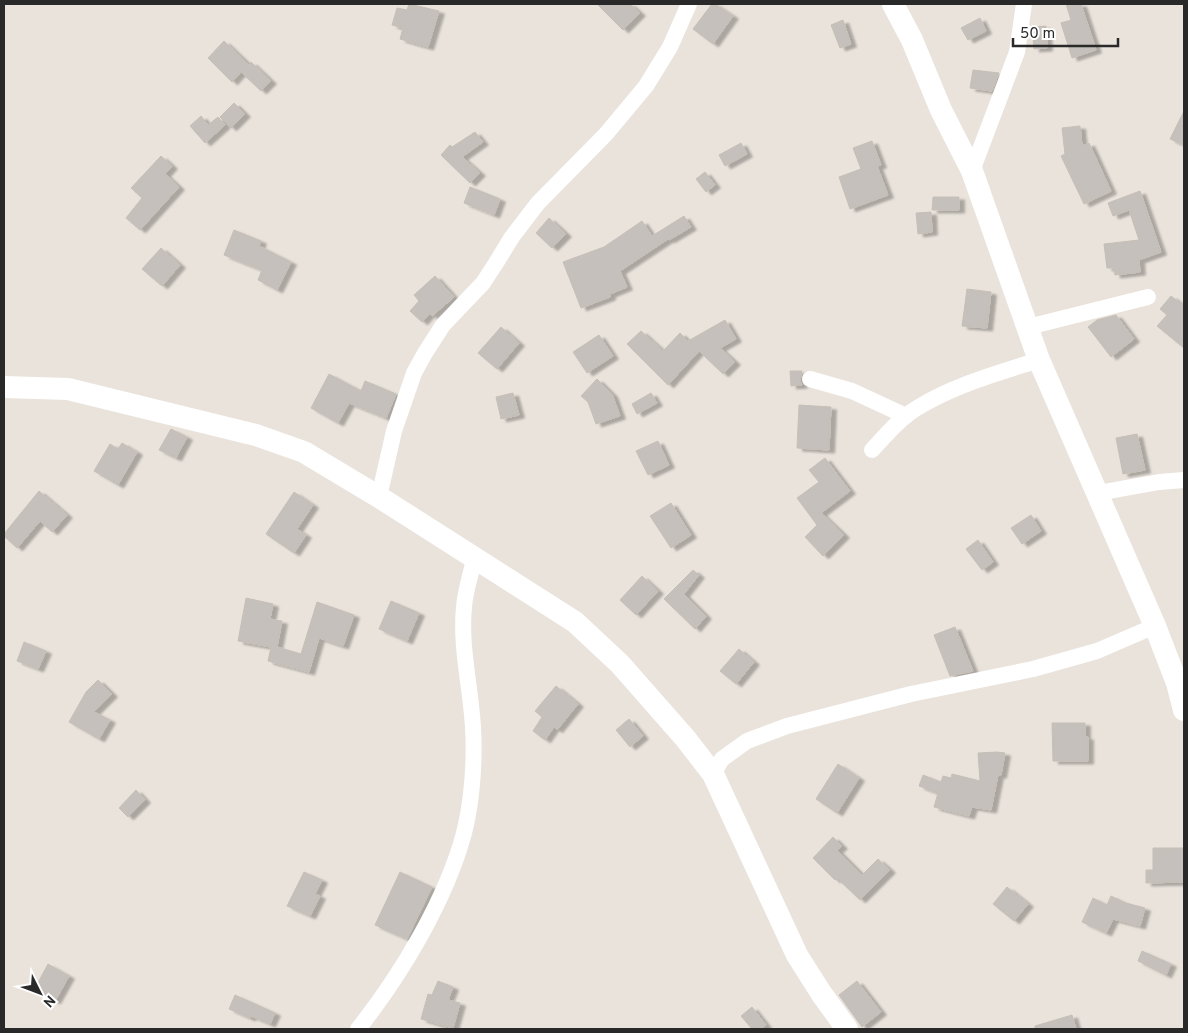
<svg xmlns="http://www.w3.org/2000/svg" width="1188" height="1033" font-family="Overpass,sans-serif">
  <defs>
    <filter id="shadow"><feDropShadow dx="5.5" dy="3" stdDeviation="1" flood-color="#0004"/></filter>
  </defs>
  <rect width="100%" height="100%" fill="#eae3dc"/>
  <g fill="#c5c0bb" stroke="#c5bfb6" filter="url(#shadow)">
    <polygon points="409,4 439,11 428,47 400,39 403,28 392,25 397,8 407,10"/>
    <polygon points="597,4 630,4 640,13 623,30"/>
    <polygon points="712,4 715,4 733,16 713,44 693,29"/>
    <polygon points="1066,4 1081,4 1096,50 1072,58 1061,23 1071,20"/>
    <polygon points="980,18 986,31 968,40 961,28"/>
    <polygon points="843,20 851,44 840,48 831,25"/>
    <polygon points="1046,26 1047,48 1034,49 1032,27"/>
    <polygon points="224,41 248,64 232,82 208,58"/>
    <polygon points="251,62 271,81 261,91 241,72"/>
    <polygon points="973,70 999,73 992,91 970,88"/>
    <polygon points="234,103 245,114 231,128 220,117"/>
    <polygon points="1184,111 1184,145 1170,139"/>
    <polygon points="201,116 208,125 218,117 225,125 205,143 190,126"/>
    <polygon points="1080,126 1082,146 1089,143 1111,191 1084,204 1061,156 1065,154 1062,128"/>
    <polygon points="475,132 483,142 462,157 480,173 470,183 441,155 450,145 452,147"/>
    <polygon points="872,141 881,165 877,166 888,195 850,209 839,177 861,169 853,148"/>
    <polygon points="741,143 747,154 725,166 719,155"/>
    <polygon points="161,156 172,166 165,174 179,187 140,230 126,218 142,198 131,188"/>
    <polygon points="705,172 715,185 706,192 696,179"/>
    <polygon points="470,187 500,199 494,215 464,203"/>
    <polygon points="1140,191 1161,252 1139,260 1140,272 1115,275 1114,268 1107,268 1104,244 1139,240 1129,210 1113,216 1108,203"/>
    <polygon points="933,197 959,197 959,210 932,210"/>
    <polygon points="931,212 932,232 918,234 916,213"/>
    <polygon points="684,216 691,227 669,240 668,239 620,271 627,287 610,294 610,297 581,308 563,262 604,247 642,221 652,236"/>
    <polygon points="549,218 566,234 552,248 536,233"/>
    <polygon points="234,230 261,241 259,246 291,262 277,290 258,280 262,270 224,255"/>
    <polygon points="161,248 180,265 162,286 142,269"/>
    <polygon points="435,276 454,297 432,316 430,313 422,322 410,311 419,301 414,295"/>
    <polygon points="967,289 991,292 987,328 962,326"/>
    <polygon points="1171,296 1184,306 1184,348 1157,326 1167,315 1160,309"/>
    <polygon points="1116,315 1134,339 1111,357 1088,327 1097,320"/>
    <polygon points="725,320 736,339 720,348 735,362 723,374 699,351 668,385 627,344 641,331 663,351 680,333 688,341"/>
    <polygon points="501,327 519,343 497,369 478,353"/>
    <polygon points="599,335 613,356 587,373 573,352"/>
    <polygon points="790,371 802,371 800,381 802,385 791,386"/>
    <polygon points="329,374 361,391 365,381 396,394 386,418 349,403 338,423 311,408"/>
    <polygon points="597,379 612,394 620,416 596,424 588,402 581,396"/>
    <polygon points="513,393 519,415 501,419 496,397"/>
    <polygon points="651,393 657,403 637,414 632,404"/>
    <polygon points="799,405 831,407 829,450 797,448"/>
    <polygon points="171,429 187,437 176,458 159,450"/>
    <polygon points="1137,434 1145,470 1123,474 1116,438"/>
    <polygon points="658,441 669,465 648,475 636,451"/>
    <polygon points="122,443 137,452 118,485 94,471 110,444 118,449"/>
    <polygon points="825,458 850,491 821,513 844,535 823,556 805,537 817,525 797,498 819,482 809,470"/>
    <polygon points="39,491 67,515 52,532 40,521 17,548 4,536 4,534"/>
    <polygon points="294,492 313,505 297,529 306,535 294,553 266,534"/>
    <polygon points="671,503 691,535 671,548 650,516"/>
    <polygon points="1031,515 1041,531 1022,544 1011,528"/>
    <polygon points="978,540 993,562 982,570 966,549"/>
    <polygon points="693,570 699,575 684,594 706,616 695,629 664,599"/>
    <polygon points="642,576 658,591 636,615 620,600"/>
    <polygon points="246,598 273,604 270,619 282,621 277,647 301,654 317,602 354,615 343,646 319,638 309,672 268,661 271,647 238,641"/>
    <polygon points="391,601 419,613 407,641 379,629"/>
    <polygon points="955,627 973,671 950,676 934,635"/>
    <polygon points="24,642 46,651 38,669 17,661"/>
    <polygon points="739,649 754,662 736,684 720,671"/>
    <polygon points="98,680 112,694 94,712 110,720 99,739 69,722 86,692"/>
    <polygon points="556,686 578,704 557,730 554,727 545,740 533,731 542,717 535,711"/>
    <polygon points="629,719 643,736 630,747 616,730"/>
    <polygon points="1052,723 1085,723 1085,737 1088,737 1088,761 1053,761"/>
    <polygon points="997,752 1005,753 1001,775 998,775 991,810 972,807 969,816 934,807 938,793 919,786 923,775 941,782 943,776 951,778 952,774 980,781 978,753"/>
    <polygon points="838,764 859,778 837,813 816,799"/>
    <polygon points="136,790 145,800 128,817 119,808"/>
    <polygon points="833,837 842,846 837,850 862,875 878,859 890,870 860,900 837,878 835,880 813,858"/>
    <polygon points="1153,848 1184,848 1184,882 1146,883 1146,870 1153,870"/>
    <polygon points="304,872 322,880 315,894 320,896 310,916 287,906"/>
    <polygon points="400,872 432,887 407,939 375,925"/>
    <polygon points="1007,887 1028,904 1014,921 993,904"/>
    <polygon points="1111,896 1126,903 1145,908 1140,926 1113,919 1106,933 1082,922 1093,898 1107,905"/>
    <polygon points="1142,951 1171,964 1166,975 1138,961"/>
    <polygon points="48,964 69,976 55,1001 34,990"/>
    <polygon points="438,981 453,987 448,1000 460,1003 453,1028 421,1019 428,994 432,995"/>
    <polygon points="857,981 881,1012 862,1027 839,995"/>
    <polygon points="235,995 275,1013 270,1024 251,1016 250,1018 229,1009"/>
    <polygon points="752,1007 766,1025 760,1029 752,1029 741,1016"/>
    <polygon points="1072,1015 1076,1029 1035,1029 1035,1026"/>
  </g>
  <g fill="none" stroke-linecap="round" stroke-linejoin="round">
    <g stroke="#fff" stroke-width="16">
      <polyline points="972,171 1017,52 1024,4"/>
      <polyline points="1028,327 1148,297"/>
      <polyline points="810,379 852,391 906,416"/>
      <path d="M872 450C886 435 899 419 917 408 954 385 998 373 1039 360"/>
      <polyline points="1098,493 1159,482 1184,480"/>
      <polyline points="379,497 394,431 414,373 425,353 443,325 483,283 496,263 512,237 538,203 606,134 646,86 670,47 689,4"/>
      <polyline points="713,774 722,759 747,741 787,726 911,694 1033,669 1097,651 1155,626"/>
      <path d="M358 1029C401 975 446 900 464 833 472 802 475 761 473 728 471 688 460 648 464 607 465 591 471 575 474 559"/>
    </g>
    <g stroke="#fff" stroke-width="22">
      <polyline points="893,4 912,40 941,110 972,171 1039,360 1155,626 1177,683 1184,710"/>
      <polyline points="4,387 68,389 256,435 304,452 379,497 575,622 620,664 685,738 713,774 797,955 821,993 847,1029"/>
    </g>
  </g>
  <rect width="1188" height="1033" fill="none" stroke="#292929" stroke-width="10"/>
  <g transform="translate(40 993) rotate(132)" stroke="#ffffff" stroke-width="4" paint-order="stroke">
  <path d="M0-4L9 19L0 12L-9 19Z" fill="#292929"/>
  <text y="-8" font-size="14" font-weight="bold" text-anchor="middle" fill="#292929">N</text>
  </g>
  <path d="M1013 38v8h105v-8" fill="none" stroke="#292929" stroke-width="2.5"/>
  <text x="1020" y="38" font-size="15" fill="#292929" stroke="#ffffff" stroke-width="4" paint-order="stroke">50 m</text>
</svg>
